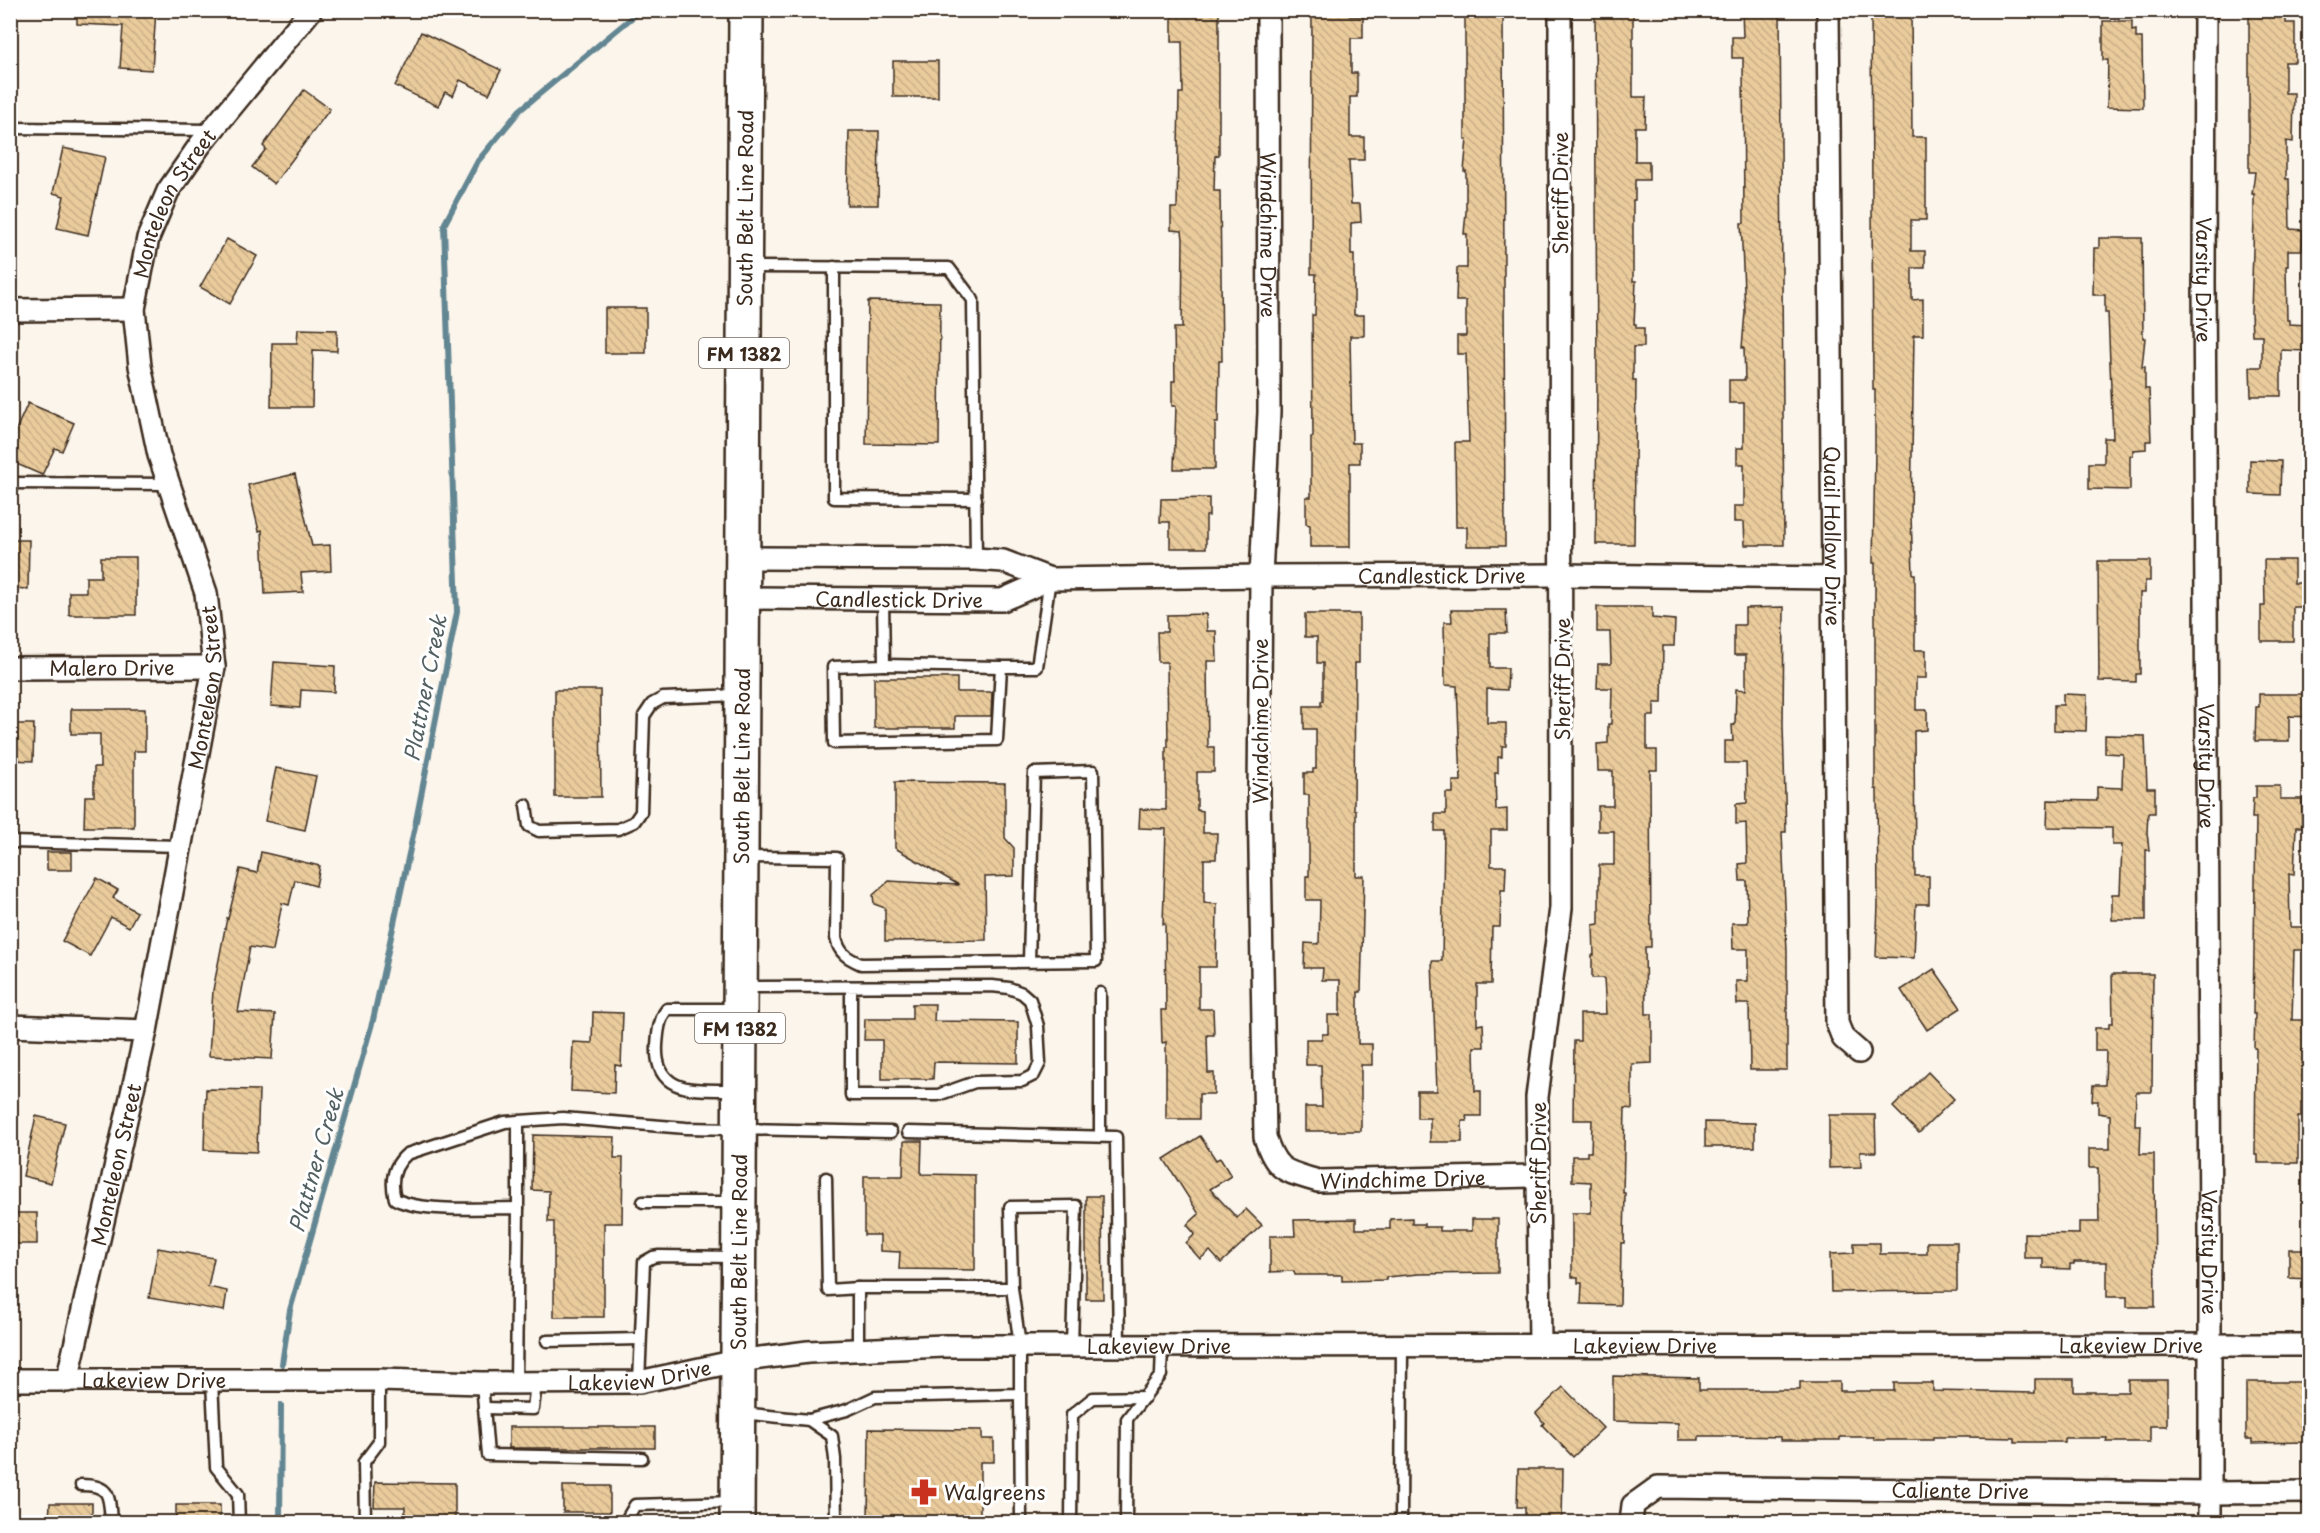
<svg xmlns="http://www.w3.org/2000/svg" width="2320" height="1533" font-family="'Playpen Sans',sans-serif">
  <defs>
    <pattern id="building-back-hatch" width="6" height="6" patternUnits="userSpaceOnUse" patternTransform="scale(1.5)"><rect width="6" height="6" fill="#e9cb9c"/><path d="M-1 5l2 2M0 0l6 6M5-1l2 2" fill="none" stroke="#c9ae86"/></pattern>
  </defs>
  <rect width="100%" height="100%" fill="#fbf5eb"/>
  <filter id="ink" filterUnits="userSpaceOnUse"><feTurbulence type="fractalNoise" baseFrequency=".0167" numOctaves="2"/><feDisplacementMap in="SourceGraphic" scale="12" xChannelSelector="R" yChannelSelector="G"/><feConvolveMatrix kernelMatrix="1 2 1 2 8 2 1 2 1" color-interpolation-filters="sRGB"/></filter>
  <g filter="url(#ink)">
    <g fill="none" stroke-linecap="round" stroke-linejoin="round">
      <g stroke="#648693" stroke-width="6">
        <polyline points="282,1364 290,1310 373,1020 415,826 457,612 444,225 478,161 520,110 641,10"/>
        <polyline points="280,1522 281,1405"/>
      </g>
    </g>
    <g fill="url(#building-back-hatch)" stroke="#3b2a1e" stroke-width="1.5">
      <polygon points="77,10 156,10 152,70 120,68 123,26 77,24"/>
      <polygon points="1181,10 1219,10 1219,155 1215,156 1214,191 1220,191 1222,361 1219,361 1218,423 1215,423 1215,469 1174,469 1176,406 1172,406 1172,381 1175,381 1174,328 1182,328 1183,239 1182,231 1171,230 1171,208 1177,208 1179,93 1183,93 1182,42 1172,42 1172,12 1181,12"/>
      <polygon points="1312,10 1350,10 1350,16 1363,16 1363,38 1351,38 1351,73 1357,73 1357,97 1350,97 1350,137 1364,137 1364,160 1349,160 1351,204 1360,204 1361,222 1351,223 1351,255 1354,255 1354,315 1364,315 1364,336 1350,336 1352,443 1360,443 1360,463 1350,463 1350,547 1310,547 1310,525 1306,524 1306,497 1311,497 1311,437 1313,437 1312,315 1315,315 1316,274 1311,274"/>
      <polygon points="1465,10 1503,10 1505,546 1467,546 1467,527 1456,527 1455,442 1469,442 1466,354 1457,354 1457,336 1466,336 1466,301 1456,301 1457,268 1467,268 1467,234 1464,234 1466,212 1466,171 1464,171 1467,139 1465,139"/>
      <polygon points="1595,10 1633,10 1633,97 1646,97 1645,127 1635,127 1635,161 1649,161 1649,180 1635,180 1635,200 1633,200 1633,281 1636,281 1634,324 1636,324 1636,328 1644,328 1644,347 1633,347 1633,380 1636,380 1634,544 1596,544 1597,373"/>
      <polygon points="1742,10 1780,10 1784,545 1745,545 1744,522 1734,522 1734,506 1744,506 1744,464 1737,464 1737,448 1744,448 1744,403 1729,403 1729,380 1745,380 1744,348 1742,348 1745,312 1741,223 1744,223 1743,58 1732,58 1732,37 1743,37"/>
      <polygon points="1871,10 1911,10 1912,137 1926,137 1926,220 1911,220 1911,251 1925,251 1925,268 1912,268 1912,300 1923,299 1923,335 1914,335 1911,515 1913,574 1915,574 1915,650 1926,650 1926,678 1916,678 1916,710 1927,710 1927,730 1914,731 1915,876 1929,876 1929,904 1916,904 1914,958 1876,957 1878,904 1877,789 1875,789 1875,563 1873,563 1875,450 1875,390 1873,390"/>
      <polygon points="2249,10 2286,10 2286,23 2295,23 2295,62 2285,62 2285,93 2294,93 2293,142 2286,141 2286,179 2289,179 2290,229 2303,230 2302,250 2288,250 2288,266 2286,266 2287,320 2289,320 2289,324 2307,325 2307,351 2281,350 2281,396 2251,396 2250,367 2262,367 2262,335 2252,335 2251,313 2254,219 2254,194 2252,194 2255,172 2249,172"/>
      <polygon points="2103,21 2132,21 2132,31 2136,30 2136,38 2142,38 2143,108 2107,107 2108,60 2103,60"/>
      <polygon points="421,32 501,70 489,94 460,80 453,96 445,92 438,106 395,86"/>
      <rect x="893" y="61" width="45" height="36"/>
      <polygon points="304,90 330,109 274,184 252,167 266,149 263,146"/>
      <polygon points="849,131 879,131 878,205 847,205"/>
      <polygon points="63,148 105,157 88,235 57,228 64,196 53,193"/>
      <polygon points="2099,238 2142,238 2143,338 2145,338 2142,367 2145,367 2145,389 2149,389 2151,441 2146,441 2146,449 2133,450 2133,456 2130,456 2130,490 2089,489 2089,463 2104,463 2104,438 2113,438 2108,313 2105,313 2105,295 2093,295 2094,248 2099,248"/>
      <polygon points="227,239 257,256 230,304 200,287"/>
      <polygon points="868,301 940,302 939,445 866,444"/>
      <rect x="605" y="308" width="41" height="45"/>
      <polygon points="298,329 337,330 337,351 313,350 312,407 271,407 272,343 297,343"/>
      <polygon points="28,403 74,423 62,451 55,448 42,475 10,461 10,443"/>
      <polygon points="2250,460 2281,461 2280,495 2250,494"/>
      <polygon points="295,474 312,546 330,545 331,571 301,573 303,592 265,594 262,530 259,531 248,485"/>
      <polygon points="1209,498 1209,516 1206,516 1206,548 1170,548 1170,522 1160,522 1161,499"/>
      <polygon points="10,540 29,540 28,589 10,588"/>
      <polygon points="101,557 136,557 136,615 69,615 69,592 86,592 86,577 101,577"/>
      <polygon points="2264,560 2294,560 2294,583 2310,583 2310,607 2293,607 2293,641 2261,641 2261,606 2265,606"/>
      <polygon points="2098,561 2150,561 2150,581 2145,581 2145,593 2140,593 2140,674 2136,674 2136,682 2099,681"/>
      <polygon points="1597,607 1652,607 1652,618 1675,620 1674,646 1663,646 1662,703 1654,703 1654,716 1647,716 1647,750 1657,750 1657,770 1650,770 1651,947 1645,947 1646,1014 1652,1014 1652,1063 1632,1064 1632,1109 1625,1108 1623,1193 1625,1193 1624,1243 1621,1243 1620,1305 1581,1304 1582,1283 1578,1283 1578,1277 1572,1277 1572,1213 1591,1213 1591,1182 1572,1181 1572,1156 1587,1156 1587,1152 1591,1152 1592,1120 1573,1120 1574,1041 1580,1041 1580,1014 1606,1014 1604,978 1592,978 1592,955 1594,955 1593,925 1599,924 1599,865 1614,865 1614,831 1598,831 1598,806 1613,806 1613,771 1598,771 1597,744 1608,743 1608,724 1611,724 1612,688 1597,688 1598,664 1611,664 1610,632 1597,632"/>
      <polygon points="1784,607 1783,725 1786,832 1782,832 1787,952 1787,1070 1750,1070 1749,1004 1737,1004 1736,981 1748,981 1748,949 1733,949 1732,923 1748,923 1747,881 1740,881 1739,864 1747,863 1746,823 1736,824 1736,804 1747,803 1746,763 1725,763 1725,741 1733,741 1732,725 1735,725 1736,689 1746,690 1746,655 1734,655 1734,625 1745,625 1745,608"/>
      <polygon points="1451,610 1506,610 1507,633 1490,633 1490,668 1508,668 1507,690 1487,689 1487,723 1506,723 1506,746 1502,746 1502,757 1498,757 1498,773 1495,773 1496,810 1507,809 1507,830 1491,830 1491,866 1506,866 1505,890 1501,890 1500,927 1492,927 1491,984 1477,984 1477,1025 1483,1024 1484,1047 1474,1047 1475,1091 1481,1091 1481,1116 1466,1116 1467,1121 1462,1121 1462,1142 1430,1142 1430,1118 1417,1118 1417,1091 1437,1091 1432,961 1442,961 1444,831 1435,831 1435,814 1446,814 1446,793 1453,793 1453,781 1461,781 1457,686 1445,685 1444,622 1452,622"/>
      <polygon points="1206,614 1207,631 1216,631 1217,661 1207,661 1208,747 1214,747 1214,772 1197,772 1197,810 1203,811 1203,833 1217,833 1216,859 1204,859 1204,903 1217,904 1216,967 1199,967 1199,1009 1213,1009 1214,1035 1207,1035 1208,1073 1214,1073 1214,1094 1199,1094 1199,1119 1166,1119 1166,1042 1162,1043 1161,1010 1166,1010 1165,924 1163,924 1166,829 1139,828 1140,809 1166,810 1166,747 1168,747 1167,662 1158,662 1157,632 1167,632 1167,615"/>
      <polygon points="1305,614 1359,614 1359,663 1355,663 1354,810 1356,810 1356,876 1364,876 1361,992 1358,992 1358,1044 1372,1044 1372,1065 1361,1065 1361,1131 1305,1131 1305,1107 1322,1107 1321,1065 1306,1065 1306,1039 1322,1039 1322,1034 1328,1034 1328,1015 1340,1015 1340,980 1322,980 1323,968 1304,968 1305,943 1319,944 1320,900 1306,900 1306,876 1309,876 1309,795 1304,795 1304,773 1313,773 1313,769 1316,769 1316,729 1304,729 1304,706 1321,706 1321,701 1323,701 1323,663 1317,663 1317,637 1305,637"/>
      <polygon points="274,662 335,666 334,692 301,690 300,708 271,706"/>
      <polygon points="874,678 957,678 957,692 992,692 991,716 955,716 955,728 874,728"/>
      <polygon points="555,690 600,690 601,797 555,797"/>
      <polygon points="2063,694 2087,695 2086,731 2054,730 2054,705 2063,705"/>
      <polygon points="2259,694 2310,694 2310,717 2289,716 2289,741 2255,741 2256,707 2259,707"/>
      <polygon points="71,709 145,709 145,751 134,751 134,827 84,827 85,796 94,796 94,767 100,767 100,734 71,734"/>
      <polygon points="10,724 34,724 33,761 10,760"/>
      <polygon points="2105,735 2145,736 2147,788 2155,788 2155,813 2148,813 2147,832 2149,850 2146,850 2146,920 2112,920 2112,894 2120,894 2122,845 2112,845 2112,828 2047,827 2048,800 2097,801 2097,787 2122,788 2123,754 2105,753"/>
      <polygon points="276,768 316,776 305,830 265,821"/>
      <polygon points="895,782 1005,783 1005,838 1014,848 1014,876 985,877 986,940 885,941 885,908 874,904 873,895 889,881 959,885 895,848"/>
      <polygon points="2256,786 2280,786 2280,799 2302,799 2302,827 2296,827 2294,875 2289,874 2290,927 2305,927 2305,950 2294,950 2292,1020 2310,1020 2307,1102 2301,1102 2301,1117 2298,1117 2298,1163 2258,1163 2258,1155 2255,1155 2256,1048 2254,1048 2255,1014 2253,1014 2256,818 2252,818 2253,798 2256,798"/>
      <rect x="47" y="852" width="25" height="18"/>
      <polygon points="261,852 320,866 316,886 295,880 289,905 282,903 273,951 250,947 238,1012 275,1014 272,1059 209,1056 213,990 227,918 228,919 240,869 257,873"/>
      <polygon points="97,878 118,890 113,898 137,912 129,927 111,917 90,956 62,941"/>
      <polygon points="1934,969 1961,1008 1927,1030 1901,990"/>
      <polygon points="2112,974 2153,974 2152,1092 2136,1092 2135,1125 2141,1125 2140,1154 2154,1154 2155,1307 2127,1307 2127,1297 2107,1297 2107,1262 2074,1262 2074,1264 2070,1264 2070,1269 2043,1268 2043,1258 2024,1258 2024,1233 2079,1234 2079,1222 2099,1222 2098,1168 2089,1168 2089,1149 2110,1149 2110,1115 2098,1113 2098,1101 2092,1101 2093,1085 2105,1085 2106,1051 2095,1051 2095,1028 2109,1028 2109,1023 2113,1023"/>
      <polygon points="912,1004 935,1004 934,1021 1018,1022 1018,1063 934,1062 933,1079 882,1079 882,1040 864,1040 865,1019 912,1019"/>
      <polygon points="593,1012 623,1013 621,1066 615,1065 614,1093 571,1091 573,1042 592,1043"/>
      <polygon points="1928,1072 1954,1099 1919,1133 1893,1107"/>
      <polygon points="206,1089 259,1090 257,1152 204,1150"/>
      <polygon points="1829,1115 1875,1115 1876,1152 1860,1152 1861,1167 1829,1168"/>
      <polygon points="36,1116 65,1123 51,1183 23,1176"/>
      <polygon points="1705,1122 1755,1123 1755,1147 1705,1147"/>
      <polygon points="533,1135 615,1137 614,1158 623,1158 622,1223 604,1223 604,1317 554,1317 554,1222 548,1222 549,1191 532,1190"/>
      <polygon points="1200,1136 1216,1160 1220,1158 1231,1176 1210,1189 1237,1218 1246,1209 1262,1225 1221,1263 1210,1251 1200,1259 1186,1243 1195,1234 1187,1225 1199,1214 1164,1159"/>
      <polygon points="904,1141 922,1141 921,1174 975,1175 975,1270 899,1269 900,1252 880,1251 880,1235 864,1235 864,1176 903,1176"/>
      <polygon points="1086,1196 1102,1196 1103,1299 1086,1299"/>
      <rect x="10" y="1213" width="27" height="31"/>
      <polygon points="1412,1218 1412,1224 1424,1224 1424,1227 1440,1227 1440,1231 1472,1231 1472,1219 1498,1219 1498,1273 1419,1274 1386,1277 1386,1280 1342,1281 1342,1275 1295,1275 1294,1271 1270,1272 1270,1236 1295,1236 1294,1220 1356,1219 1356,1229 1390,1229 1390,1219"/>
      <polygon points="1927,1242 1957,1242 1957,1291 1831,1292 1830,1254 1854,1253 1854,1243 1880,1243 1880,1254 1927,1254"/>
      <polygon points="158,1248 214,1258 208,1287 227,1291 224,1311 149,1298"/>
      <polygon points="2289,1249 2310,1249 2310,1279 2289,1278"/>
      <polygon points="1613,1376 1699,1378 1699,1390 1800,1390 1800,1382 1840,1382 1840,1391 1894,1391 1894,1383 1933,1383 1933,1391 2035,1393 2035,1379 2074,1379 2074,1392 2128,1392 2128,1380 2167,1380 2167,1426 2150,1426 2150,1442 2107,1442 2108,1438 2065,1438 2065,1442 2015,1442 2015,1438 1968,1437 1933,1437 1933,1440 1874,1440 1874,1437 1840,1437 1840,1440 1781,1440 1781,1437 1733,1436 1699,1436 1699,1440 1678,1440 1678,1423 1613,1421"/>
      <polygon points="2246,1382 2310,1382 2310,1442 2252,1443 2252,1439 2246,1439"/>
      <polygon points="1563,1387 1603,1428 1573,1457 1542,1425 1544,1423 1536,1413"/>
      <rect x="509" y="1427" width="146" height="21"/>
      <polygon points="869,1429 982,1430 982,1439 994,1439 994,1462 980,1462 980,1522 868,1522"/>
      <polygon points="1518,1469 1563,1469 1562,1522 1525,1522 1525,1507 1517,1507"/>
      <polygon points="375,1482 455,1483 455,1522 405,1522 405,1507 374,1507"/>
      <rect x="563" y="1486" width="47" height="26"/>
      <polygon points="50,1503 92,1503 92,1522 49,1522"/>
      <rect x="176" y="1505" width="44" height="17"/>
    </g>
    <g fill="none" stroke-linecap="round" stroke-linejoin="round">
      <g stroke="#3b2a1e" stroke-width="15">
        <g id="lane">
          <polyline points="10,128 211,130"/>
          <polyline points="748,267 949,268 973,300 976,559"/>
          <polyline points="834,267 834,498 976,499"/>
          <polyline points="10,483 169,484"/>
          <polyline points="883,599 884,665 833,667 834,743 997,740 1001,667 1037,667 1050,579"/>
          <polyline points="884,665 1001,667"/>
          <polyline points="526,805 529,826 539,831 618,829 634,822 641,812 644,716 652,704 663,698 739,695"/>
          <polyline points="10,842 181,846"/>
          <path d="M744 857 837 858 836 938C839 953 847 958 861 964L1096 961 1093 771 1034 773 1029 961"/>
          <polyline points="743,987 992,986 1009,988 1022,993 1030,1000 1038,1026 1040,1063 1034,1075 1022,1081 975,1082 938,1095 851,1095 851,987"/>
          <polyline points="1100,993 1100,1136"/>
          <path d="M735 1090C699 1089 654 1097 657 1045 658 1032 659 1019 667 1009H737"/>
          <polyline points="908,1132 1116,1137 1119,1346"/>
          <polyline points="826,1178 828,1290 858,1288 858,1349"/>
          <polyline points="643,1202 736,1202"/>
          <polyline points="518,1208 518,1121"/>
          <polyline points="858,1288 1012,1288 1010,1207 1076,1206 1072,1346"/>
          <polyline points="547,1341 640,1339"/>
          <polyline points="212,1381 216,1467 238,1494 239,1522"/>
          <polyline points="639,1382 644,1262 653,1257 659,1256 735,1257"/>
          <polyline points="482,1383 488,1455 642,1458"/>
          <path d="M516 1383 518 1208C486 1208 422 1213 395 1199 390 1181 393 1166 407 1154L505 1122 563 1118 686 1128 891 1132"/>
          <polyline points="1020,1394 1021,1522"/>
          <polyline points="484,1408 533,1409 536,1383"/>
          <polyline points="741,1413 809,1420 832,1436 835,1459 836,1522"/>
          <polyline points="809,1420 847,1410 875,1397 1020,1394 1020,1346 1012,1288"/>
          <path d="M81 1485C111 1485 109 1496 111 1522"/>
          <polyline points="365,1522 364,1462 379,1442 379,1380"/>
          <polyline points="625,1522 635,1505 734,1502"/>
          <polyline points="1071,1522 1072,1415 1093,1398 1145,1397"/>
          <polyline points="1126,1522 1127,1419 1161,1375 1162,1346"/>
          <polyline points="1401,1522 1402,1345"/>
        </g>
      </g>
      <g stroke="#3b2a1e" stroke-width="26">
        <g id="street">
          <path id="s1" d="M1268 10 1269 412 1261 576 1259 795 1265 1137C1276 1172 1285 1171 1318 1181L1537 1176"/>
          <path id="s2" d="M1828 10 1837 1023 1843 1038 1859 1052"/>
          <path id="s3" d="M2205 10 2204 282 2210 1234V1522"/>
          <polyline points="10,310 134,309"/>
          <path id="s4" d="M743 558 976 559 1003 561 1050 579 1261 576 1561 575 1833 578"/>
          <path id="s5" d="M743 598 1002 600 1050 579"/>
          <path id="s6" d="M10 668 214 667"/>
          <polyline points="10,1026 146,1031"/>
          <polyline points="1540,1345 1537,1097 1561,908 1560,10"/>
          <path id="s7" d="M10 1380H379L482 1383 639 1382 737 1361 808 1352 944 1346 2310 1345"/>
          <path id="s8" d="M67 1381 146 1031 214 667 206 593 159 455 140 366 134 309 148 238 168 191 200 145 311 10"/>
          <path id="s9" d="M1631 1522 1633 1505 1658 1487 2211 1493 2310 1492"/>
        </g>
      </g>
      <g stroke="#3b2a1e" stroke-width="38">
        <g id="primary">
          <path id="s10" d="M737 1522 746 10"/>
        </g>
      </g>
      <use href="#lane" stroke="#fff" stroke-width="10"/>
      <use href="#street" stroke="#fff" stroke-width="21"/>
      <use href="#primary" stroke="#fff" stroke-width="33"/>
    </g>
  </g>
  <defs>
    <g id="pharmacy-bare" transform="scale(2.07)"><path d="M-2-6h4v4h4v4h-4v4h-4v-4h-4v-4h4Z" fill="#c8321e" stroke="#fff" stroke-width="2.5" paint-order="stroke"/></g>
  </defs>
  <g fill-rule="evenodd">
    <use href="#pharmacy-bare" x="924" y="1492"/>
  </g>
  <g text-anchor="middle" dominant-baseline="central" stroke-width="6" stroke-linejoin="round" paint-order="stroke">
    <g fill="#fff" stroke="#766a62" stroke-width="1.5">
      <rect x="699" y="338" width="90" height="30" rx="4.5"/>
      <rect x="695" y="1013" width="90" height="30" rx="4.5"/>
    </g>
    <g font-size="18" font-weight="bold" fill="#3b2a1e">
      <text x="744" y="353">FM 1382</text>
      <text x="740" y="1028">FM 1382</text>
    </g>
    <g font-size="20" fill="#3b2a1e" stroke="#fff">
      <text transform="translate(1560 193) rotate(-90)">Sheriff Drive</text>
      <text stroke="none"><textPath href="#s8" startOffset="1212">Monteleon Street</textPath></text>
      <text stroke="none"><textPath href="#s10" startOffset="1314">South Belt Line Road</textPath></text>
      <text stroke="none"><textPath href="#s1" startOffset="225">Windchime Drive</textPath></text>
      <text stroke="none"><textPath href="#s3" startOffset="270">Varsity Drive</textPath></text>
      <text stroke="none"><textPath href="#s2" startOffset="526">Quail Hollow Drive</textPath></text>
      <text stroke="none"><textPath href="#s4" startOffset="702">Candlestick Drive</textPath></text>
      <text stroke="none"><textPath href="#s5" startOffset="156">Candlestick Drive</textPath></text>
      <text stroke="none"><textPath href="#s6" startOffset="102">Malero Drive</textPath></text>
      <text transform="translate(1562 679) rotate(-90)">Sheriff Drive</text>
      <text stroke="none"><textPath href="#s8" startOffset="708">Monteleon Street</textPath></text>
      <text transform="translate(1260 721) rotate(-90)">Windchime Drive</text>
      <text stroke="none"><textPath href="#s3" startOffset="756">Varsity Drive</textPath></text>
      <text stroke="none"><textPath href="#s10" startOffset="756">South Belt Line Road</textPath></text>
      <text transform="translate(1538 1163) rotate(-90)">Sheriff Drive</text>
      <text stroke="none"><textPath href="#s8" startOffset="222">Monteleon Street</textPath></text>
      <text stroke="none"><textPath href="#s1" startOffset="1286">Windchime Drive</textPath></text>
      <text stroke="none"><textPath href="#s10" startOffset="270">South Belt Line Road</textPath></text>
      <text stroke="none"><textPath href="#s3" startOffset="1242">Varsity Drive</textPath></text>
      <text stroke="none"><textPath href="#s7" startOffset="2124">Lakeview Drive</textPath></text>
      <text stroke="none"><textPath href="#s7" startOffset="1638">Lakeview Drive</textPath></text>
      <text stroke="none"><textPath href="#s7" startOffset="1152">Lakeview Drive</textPath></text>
      <text stroke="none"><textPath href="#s7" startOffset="630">Lakeview Drive</textPath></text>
      <text stroke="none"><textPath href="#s7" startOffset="144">Lakeview Drive</textPath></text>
      <text stroke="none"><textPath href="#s9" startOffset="350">Caliente Drive</textPath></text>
    </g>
    <g font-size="20" fill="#3b2a1e" stroke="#fff" text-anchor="start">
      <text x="944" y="1492">Walgreens</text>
    </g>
    <g font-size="21" font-style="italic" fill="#536062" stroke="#fff">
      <text transform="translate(424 688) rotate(-79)">Plattner Creek</text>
      <text transform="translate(315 1160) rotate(-74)">Plattner Creek</text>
    </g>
  </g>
  <rect width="2320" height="1533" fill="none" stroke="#fff" stroke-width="36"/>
  <rect x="18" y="18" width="2284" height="1497" fill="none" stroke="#3b2a1e" stroke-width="2" filter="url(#ink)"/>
</svg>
